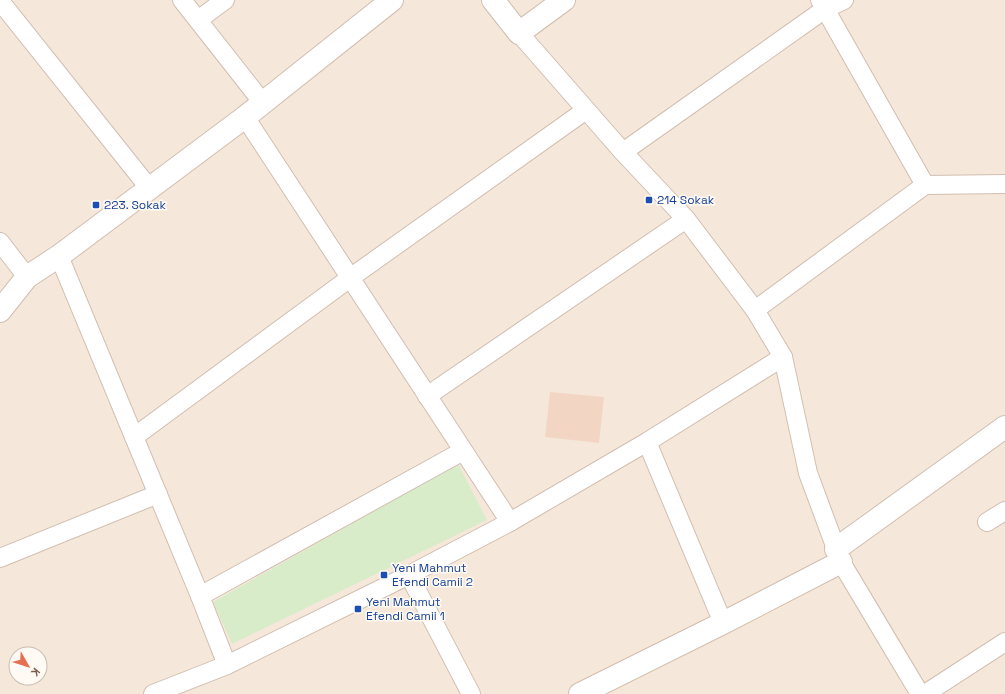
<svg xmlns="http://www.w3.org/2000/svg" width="1005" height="694" font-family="'Space Grotesk',sans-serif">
  <rect width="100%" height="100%" fill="#fdf6ec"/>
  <path fill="#f5e8da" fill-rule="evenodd" d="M0 0H1005V694H0ZM16 654H40V678H16Z"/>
  <polygon fill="#d8ecc9" points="458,464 487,520 232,644 213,602"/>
  <polygon fill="#f3d5c3" points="550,392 604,397 599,443 545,437"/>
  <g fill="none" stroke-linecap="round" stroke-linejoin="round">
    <g stroke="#d1beb0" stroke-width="20">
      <g id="minor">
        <polyline points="182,0 263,103"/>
        <polyline points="820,0 925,185"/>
        <polyline points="0,1 150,189"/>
        <polyline points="198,20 225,0"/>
        <polyline points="519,33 623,152 686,219 755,310 783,357 808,473 841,562 920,694"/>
        <polyline points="245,117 510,522"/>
        <polyline points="623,152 825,9 844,0"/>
        <polyline points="0,242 27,277"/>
        <polyline points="59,256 200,596 227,665"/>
        <polyline points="755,310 925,185 1005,184"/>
        <polyline points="427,396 686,219"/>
        <polyline points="134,437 350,278 586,110"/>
        <polyline points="647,442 723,623"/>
        <polyline points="987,522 1005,511"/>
        <polyline points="0,558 158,494"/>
        <polyline points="409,575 471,694"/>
        <polyline points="200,596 463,451"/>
        <polyline points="153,694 227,665 409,575 510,522 647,442 783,357"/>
        <polyline points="925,694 1005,642"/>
      </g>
    </g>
    <g stroke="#d1beb0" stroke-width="24">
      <g id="tertiary">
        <polyline points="493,0 519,33 564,0"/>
        <polyline points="0,311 27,277 59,256 245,117 392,0"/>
        <polyline points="836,549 1005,427"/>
        <polyline points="580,694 723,623 841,562"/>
      </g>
    </g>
    <use href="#minor" stroke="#fff" stroke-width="18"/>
    <use href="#tertiary" stroke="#fff" stroke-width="22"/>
  </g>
  <g fill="#1a4fb4" stroke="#fffaf3" stroke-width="1.5">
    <rect x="645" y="196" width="8" height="8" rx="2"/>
    <rect x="92" y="201" width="8" height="8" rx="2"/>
    <rect x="380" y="571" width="8" height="8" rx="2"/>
    <rect x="354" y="605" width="8" height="8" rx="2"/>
  </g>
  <g text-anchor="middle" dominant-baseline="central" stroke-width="3" stroke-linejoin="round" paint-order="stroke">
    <g font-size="12" fill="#164399" stroke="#fffaf3" text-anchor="start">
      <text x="657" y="200">214 Sokak</text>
      <text x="104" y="205">223. Sokak</text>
      <text x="392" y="568">Yeni Mahmut<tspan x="392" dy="14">Efendi Camii 2</tspan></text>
      <text x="366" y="602">Yeni Mahmut<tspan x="366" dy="14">Efendi Camii 1</tspan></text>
    </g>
  </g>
  <g transform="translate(28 666) rotate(129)"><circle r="19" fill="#fffaf3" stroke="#cabbb1"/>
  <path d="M0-3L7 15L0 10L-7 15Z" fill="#e76f51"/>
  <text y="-6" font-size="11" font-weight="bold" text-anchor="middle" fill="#7a5c4d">K</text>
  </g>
</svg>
